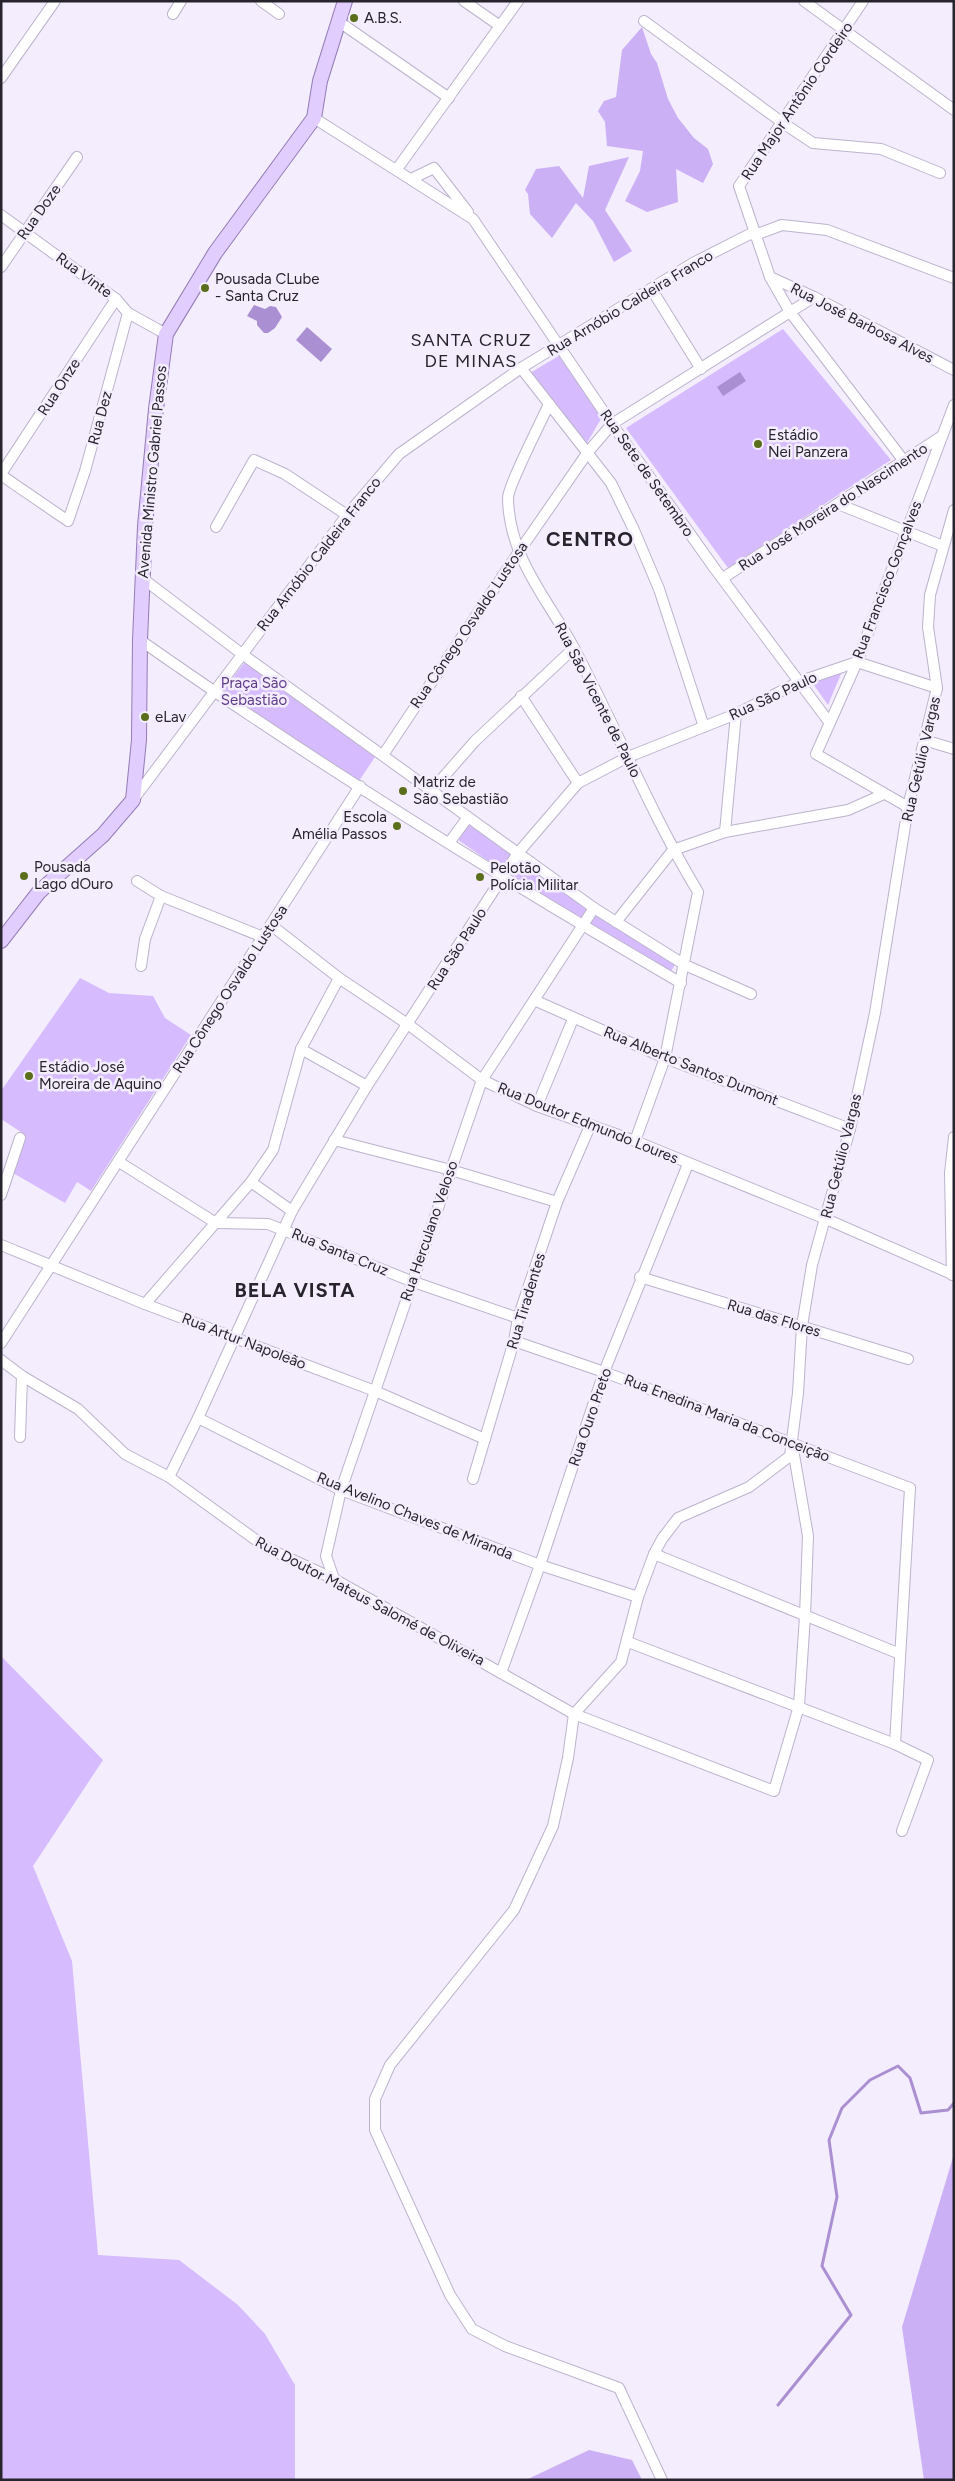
<svg xmlns="http://www.w3.org/2000/svg" width="955" height="2481" font-family="Figtree,sans-serif">
  <rect width="100%" height="100%" fill="#f3edfd"/>
  <g fill="#d6bcff">
    <polygon points="783,329 891,460 728,568 626,428"/>
    <polygon points="562,354 602,417 587,443 530,373"/>
    <polygon points="245,662 375,757 359,781 221,693"/>
    <polygon points="843,669 828,705 811,681"/>
    <polygon points="469,823 511,854 501,870 457,839"/>
    <polygon points="521,860 589,907 580,920 511,875"/>
    <polygon points="596,912 676,963 670,973 588,924"/>
    <polygon points="80,978 109,993 153,996 165,1018 191,1035 91,1191 77,1182 65,1203 13,1173 24,1134 1,1119 1,1091"/>
    <polygon points="1,1656 103,1760 33,1866 72,1961 98,2255 179,2260 238,2305 265,2334 295,2385 295,2480 1,2480"/>
  </g>
  <g fill="#cbb0f5">
    <polygon points="642,27 651,54 657,63 668,99 678,118 694,138 708,149 713,164 703,183 676,169 678,202 647,212 625,201 640,171 643,151 607,146 605,122 598,111 604,101 616,97 622,50"/>
    <polygon points="629,157 605,210 632,251 614,262 593,221 576,203 552,238 530,214 528,194 525,190 536,169 559,166 583,198 589,166"/>
    <polygon points="954,2154 954,2480 924,2480 902,2327"/>
    <polygon points="589,2450 632,2460 642,2480 526,2480"/>
  </g>
  <g fill="#aa8fd2">
    <polygon points="254,305 265,309 270,306 276,307 282,317 275,328 268,333 264,333 257,325 257,321 247,316"/>
    <polygon points="307,327 332,349 321,362 296,340"/>
    <polygon points="740,372 746,381 723,396 717,387"/>
  </g>
  <g fill="none" stroke-linecap="round" stroke-linejoin="round">
    <polyline stroke="#aa8fd2" stroke-width="3" points="778,2405 851,2315 822,2266 837,2197 829,2140 842,2108 870,2080 898,2066 910,2078 921,2113 948,2110 954,2103"/>
    <g stroke="#bcb3cd" stroke-width="12">
      <g id="minor">
        <polyline points="261,1 279,14"/>
        <polyline points="464,1 500,26"/>
        <polyline points="804,1 954,110"/>
        <polyline points="863,1 739,186 770,277 790,312 904,461"/>
        <polyline points="173,14 181,1"/>
        <polyline points="338,21 449,98"/>
        <polyline points="644,21 783,123 813,143 881,149 940,173"/>
        <polyline points="1,78 55,1"/>
        <polyline points="314,118 473,219 612,424 715,569 829,722"/>
        <polyline points="397,169 518,1"/>
        <polyline points="411,179 434,168 468,212"/>
        <polyline points="1,215 116,299 128,313 166,334"/>
        <polyline points="1,267 77,157"/>
        <polyline points="770,277 814,297 954,370"/>
        <polyline points="652,290 701,369"/>
        <polyline points="521,368 611,483 634,530 659,589 704,727"/>
        <path d="M549 404C542 420 508 486 508 498 509 558 547 598 574 648 617 729 651 814 698 892L665 1058 635 1141"/>
        <polyline points="1,474 116,299"/>
        <polyline points="1,475 68,521 85,471 128,313"/>
        <polyline points="838,504 943,546"/>
        <polyline points="216,527 254,460 285,474 347,515"/>
        <polyline points="142,578 242,654 594,908 685,965 751,994"/>
        <polyline points="723,578 942,436"/>
        <path d="M140 640C315 763 497 876 681 983"/>
        <polyline points="521,696 578,783"/>
        <polyline points="924,740 954,749"/>
        <polyline points="383,755 518,553 588,452 612,424 814,297"/>
        <polyline points="432,790 475,741 574,648"/>
        <polyline points="133,800 347,515 399,454 521,368 693,263 750,234 755,235 782,225 827,230 954,278"/>
        <polyline points="908,807 816,754 857,662 954,405"/>
        <polyline points="725,832 736,714"/>
        <polyline points="449,843 468,817"/>
        <polyline points="137,881 161,896 263,937"/>
        <polyline points="616,922 673,850 725,832 848,810 884,794"/>
        <polyline points="271,925 339,978 409,1025 482,1080 537,1106 635,1141 826,1219 954,1275"/>
        <polyline points="141,966 145,939 161,896"/>
        <polyline points="534,1000 665,1058 850,1129"/>
        <polyline points="301,1049 367,1086"/>
        <polyline points="537,1106 573,1019"/>
        <polyline points="334,1140 451,1170 557,1202"/>
        <polyline points="119,1162 216,1223 268,1224 411,1281 518,1318"/>
        <polyline points="251,1182 292,1211"/>
        <polyline points="1,1195 20,1138"/>
        <polyline points="1,1245 145,1304 375,1391 485,1439"/>
        <polyline points="952,1275 950,1173 954,1137"/>
        <polyline points="640,1277 908,1359"/>
        <polyline points="145,1304 251,1182 273,1150 301,1049 339,978"/>
        <polyline points="514,1341 604,1372 910,1488 895,1744 928,1760 902,1831"/>
        <polyline points="1,1343 360,786"/>
        <polyline points="1,1360 22,1376 78,1409 125,1454 169,1477 267,1548 334,1579 574,1714 774,1791 799,1706 805,1616 808,1536 793,1449"/>
        <polyline points="198,1418 341,1490 540,1565 638,1597"/>
        <polyline points="20,1437 22,1376"/>
        <polyline points="169,1477 198,1418 292,1211 367,1086 518,853 578,783 628,757 736,714 801,681 857,662 937,688"/>
        <polyline points="473,1479 514,1341 518,1318 557,1202 590,1126"/>
        <polyline points="654,1554 900,1654"/>
        <polyline points="334,1579 326,1556 341,1490 482,1080 594,908"/>
        <polyline points="628,1642 895,1744"/>
        <polyline points="501,1673 540,1565 604,1372 688,1164"/>
        <polyline points="574,1714 621,1662 638,1597 654,1554 662,1539 678,1518 749,1487 790,1456 798,1393 802,1326 812,1265 850,1129 875,1013 908,807 937,688 928,627 930,595 954,510"/>
        <polyline points="574,1714 568,1758 553,1826 514,1910 390,2065 375,2099 375,2130 450,2295 472,2329 505,2346 619,2388 662,2480"/>
      </g>
    </g>
    <g stroke="#937cb5" stroke-width="16">
      <polyline id="major" points="1,941 39,892 103,835 133,800 139,740 140,640 145,526 156,409 166,334 215,253 314,118 320,81 345,1"/>
    </g>
    <use href="#minor" stroke="#fff" stroke-width="10"/>
    <use href="#major" stroke="#e1cdfe" stroke-width="14"/>
  </g>
  <g fill="#5a6e1c" stroke="#f3edfd" stroke-width="2">
    <circle cx="354" cy="18" r="5"/>
    <circle cx="205" cy="288" r="5"/>
    <circle cx="758" cy="444" r="5"/>
    <circle cx="145" cy="717" r="5"/>
    <circle cx="403" cy="791" r="5"/>
    <circle cx="397" cy="826" r="5"/>
    <circle cx="24" cy="876" r="5"/>
    <circle cx="480" cy="877" r="5"/>
    <circle cx="29" cy="1076" r="5"/>
  </g>
  <g text-anchor="middle" dominant-baseline="central" stroke-width="5" stroke-linejoin="round" paint-order="stroke">
    <g font-size="15" fill="#28242e" stroke="#f3edfd" text-anchor="start">
      <text x="364" y="18">A.B.S.</text>
      <text x="215" y="279">Pousada CLube<tspan x="215" dy="17">- Santa Cruz</tspan></text>
      <text x="768" y="435">Estádio<tspan x="768" dy="17">Nei Panzera</tspan></text>
      <text x="155" y="717">eLav</text>
      <text x="413" y="782">Matriz de<tspan x="413" dy="17">São Sebastião</tspan></text>
      <text x="387" y="817" text-anchor="end">Escola<tspan x="387" dy="17">Amélia Passos</tspan></text>
      <text x="34" y="867">Pousada<tspan x="34" dy="17">Lago dOuro</tspan></text>
      <text x="490" y="868">Pelotão<tspan x="490" dy="17">Polícia Militar</tspan></text>
      <text x="39" y="1067">Estádio José<tspan x="39" dy="17">Moreira de Aquino</tspan></text>
    </g>
    <g font-size="15" fill="#28242e" stroke="#f3edfd">
      <text transform="translate(797 101) rotate(-56)">Rua Major Antônio Cordeiro</text>
      <text transform="translate(39 212) rotate(-55)">Rua Doze</text>
      <text transform="translate(84 275) rotate(36)">Rua Vinte</text>
      <text transform="translate(630 303) rotate(-31)">Rua Arnóbio Caldeira Franco</text>
      <text transform="translate(862 323) rotate(27)">Rua José Barbosa Alves</text>
      <text transform="translate(59 387) rotate(-57)">Rua Onze</text>
      <text transform="translate(100 418) rotate(-75)">Rua Dez</text>
      <text transform="translate(152 472) rotate(-85)">Avenida Ministro Gabriel Passos</text>
      <text transform="translate(647 473) rotate(55)">Rua Sete de Setembro</text>
      <text transform="translate(833 507) rotate(-33)">Rua José Moreira do Nascimento</text>
      <text transform="translate(319 554) rotate(-52)">Rua Arnóbio Caldeira Franco</text>
      <text transform="translate(887 580) rotate(-69)">Rua Francisco Gonçalves</text>
      <text transform="translate(469 625) rotate(-56)">Rua Cônego Osvaldo Lustosa</text>
      <text transform="translate(773 696) rotate(-25)">Rua São Paulo</text>
      <text transform="translate(598 700) rotate(63)">Rua São Vicente de Paulo</text>
      <text transform="translate(921 759) rotate(-77)">Rua Getúlio Vargas</text>
      <text transform="translate(457 949) rotate(-57)">Rua São Paulo</text>
      <text transform="translate(230 989) rotate(-57)">Rua Cônego Osvaldo Lustosa</text>
      <text transform="translate(691 1066) rotate(22)">Rua Alberto Santos Dumont</text>
      <text transform="translate(588 1123) rotate(22)">Rua Doutor Edmundo Loures</text>
      <text transform="translate(841 1156) rotate(-76)">Rua Getúlio Vargas</text>
      <text transform="translate(429 1231) rotate(-71)">Rua Herculano Veloso</text>
      <text transform="translate(340 1252) rotate(22)">Rua Santa Cruz</text>
      <text transform="translate(526 1301) rotate(-73)">Rua Tiradentes</text>
      <text transform="translate(774 1318) rotate(17)">Rua das Flores</text>
      <text transform="translate(244 1341) rotate(21)">Rua Artur Napoleão</text>
      <text transform="translate(590 1417) rotate(-71)">Rua Ouro Preto</text>
      <text transform="translate(727 1418) rotate(21)">Rua Enedina Maria da Conceição</text>
      <text transform="translate(415 1516) rotate(22)">Rua Avelino Chaves de Miranda</text>
      <text transform="translate(370 1601) rotate(28)">Rua Doutor Mateus Salomé de Oliveira</text>
    </g>
    <g font-size="15" fill="#5f3b8a" stroke="#f3edfd">
      <text x="254" y="683">Praça São<tspan x="254" dy="17">Sebastião</tspan></text>
    </g>
    <g font-size="18" letter-spacing="1" fill="#28242e" stroke="#f3edfd">
      <text x="471" y="340">SANTA CRUZ<tspan x="471" dy="21">DE MINAS</tspan></text>
    </g>
    <g font-size="20" font-weight="bold" letter-spacing="1" fill="#28242e" stroke="#f3edfd">
      <text x="590" y="539">CENTRO</text>
      <text x="295" y="1290">BELA VISTA</text>
    </g>
  </g>
  <rect width="955" height="2481" fill="none" stroke="#28242e" stroke-width="5"/>
</svg>
